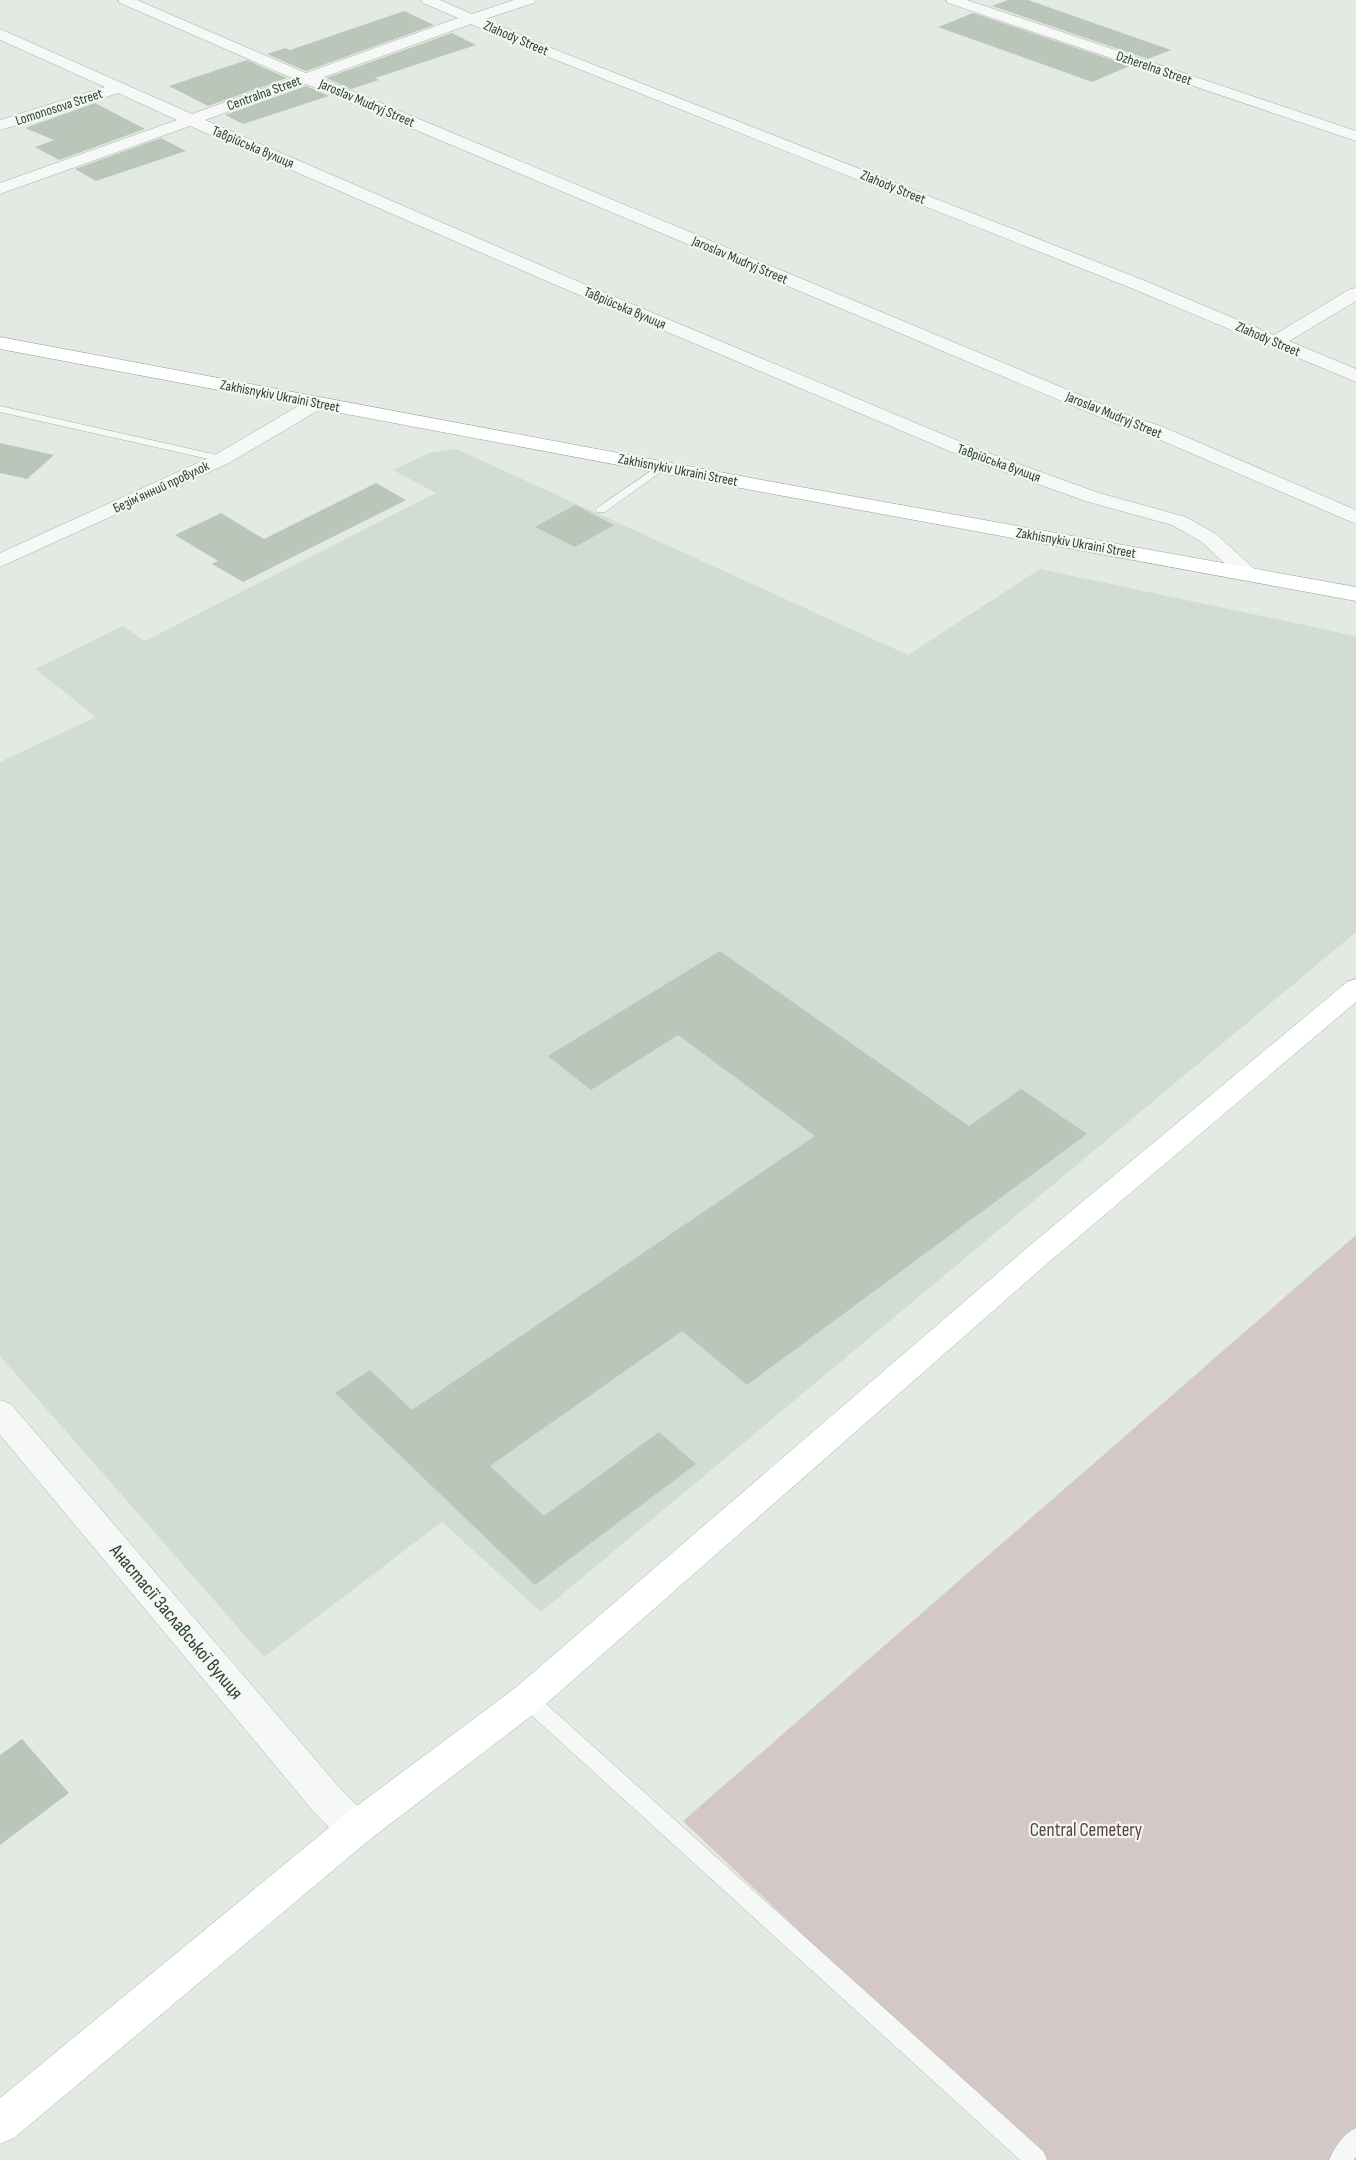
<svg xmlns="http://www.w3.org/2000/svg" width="1356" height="2160" font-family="'Sofia Sans Condensed',sans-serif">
  <rect width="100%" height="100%" fill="#e3eae3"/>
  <polygon fill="#d1dcd2" points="456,449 908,655 1040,569 1356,636 1356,932 541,1612 442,1522 264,1657 0,1356 0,762 96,717 35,669 123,626 145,641 436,493 393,470 429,453"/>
  <polygon fill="#d3c8c5" points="1356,1235 1356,2160 1041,2160 683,1821"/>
  <g fill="#bbc6bb">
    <polygon points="1008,0 1028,0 1171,50 1148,59 992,6"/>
    <polygon points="404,11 434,25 306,71 267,54 285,48 290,50"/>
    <polygon points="973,13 1130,66 1092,82 938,27"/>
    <polygon points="452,33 476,45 375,78 379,80 351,89 326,78"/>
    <polygon points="247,60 287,78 208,106 169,86"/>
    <polygon points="306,86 329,96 243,124 225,115"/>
    <polygon points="95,103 145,129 59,160 35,147 54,140 25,128"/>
    <polygon points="161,138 186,151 96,181 75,169"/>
    <polygon points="0,443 54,455 27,479 0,473"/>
    <polygon points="376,483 406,500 243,582 212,564 218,561 175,535 221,513 264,539"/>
    <polygon points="575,505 614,525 575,547 535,527"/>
    <polygon points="720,951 969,1126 1021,1089 1087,1134 747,1385 682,1331 490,1466 544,1516 659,1432 696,1464 535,1585 335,1393 370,1370 412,1410 815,1136 678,1035 591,1090 548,1056"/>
    <polygon points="22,1739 69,1793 0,1845 0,1755"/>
  </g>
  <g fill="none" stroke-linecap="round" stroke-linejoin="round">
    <g stroke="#a5b1a5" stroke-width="1">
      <g id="service">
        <polygon points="0,406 222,456 227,459 222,462 0,412"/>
        <polygon points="661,464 665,465 667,467 665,469 605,512 597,512 595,510 597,508"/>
        <polygon points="527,1691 534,1693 1044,2152 1047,2160 1020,2160 520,1705 517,1699 520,1693"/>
        <path d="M1356 2128V2157L1354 2160H1329C1334 2148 1343 2133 1356 2128Z"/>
      </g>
    </g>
    <g stroke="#a5b1a5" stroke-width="1">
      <g id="minor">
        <polygon points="118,0 137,0 306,73 458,18 423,3 421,0 440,0 472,14 514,0 536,0 534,3 485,19 546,46 1143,280 1274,335 1350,289 1356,288 1356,301 1289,341 1356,369 1356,382 1131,288 536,52 471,24 321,78 1128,415 1163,427 1356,510 1356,524 1149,435 1114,423 306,84 205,120 570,278 980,450 1099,493 1186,517 1216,534 1260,574 1257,579 1249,580 1241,579 1202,542 1172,525 1085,501 966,458 558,286 190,126 0,194 0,183 177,120 118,93 65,111 0,130 0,120 105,87 0,40 0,29 192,114 292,78 120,3"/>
        <polygon points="946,0 967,0 1356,131 1356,141 948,3"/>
        <polygon points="317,397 324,399 327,403 324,407 229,463 0,567 0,553 215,455 310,399"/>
        <polygon points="0,1400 11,1404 339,1787 368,1817 373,1829 368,1841 355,1846 342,1841 313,1811 0,1435"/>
      </g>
    </g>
    <g stroke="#a5b1a5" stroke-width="1">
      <polygon id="secondary" points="1356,979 1356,1002 1049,1262 539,1710 368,1841 14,2138 0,2144 0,2098 342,1817 515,1688 1029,1246 1347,982"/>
    </g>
    <g stroke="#8c9f8d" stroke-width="1">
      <polygon id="trunk" points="0,337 762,480 1356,587 1356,601 762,492 0,349"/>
    </g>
    <use href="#service" fill="#f5f8f6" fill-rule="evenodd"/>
    <use href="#minor" fill="#f5f8f6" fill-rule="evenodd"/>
    <use href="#secondary" fill="#fff" fill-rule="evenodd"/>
    <use href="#trunk" fill="#fff" fill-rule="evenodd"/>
  </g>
  <g text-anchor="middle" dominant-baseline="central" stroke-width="4.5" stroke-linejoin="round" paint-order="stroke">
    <g font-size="14" fill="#2c412e" stroke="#f3f7f3">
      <text transform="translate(516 38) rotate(23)">Zlahody Street</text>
      <text transform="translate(1154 68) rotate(19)">Dzherelna Street</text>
      <text transform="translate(264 93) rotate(-20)">Centralna Street</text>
      <text transform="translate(367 103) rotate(23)">Jaroslav Mudryj Street</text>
      <text transform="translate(59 107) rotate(-18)">Lomonosova Street</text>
      <text transform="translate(253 147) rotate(23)">Таврійська вулиця</text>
      <text transform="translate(893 187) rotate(22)">Zlahody Street</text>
      <text transform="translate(740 260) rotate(23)">Jaroslav Mudryj Street</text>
      <text transform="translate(625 308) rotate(23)">Таврійська вулиця</text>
      <text transform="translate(1268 339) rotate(23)">Zlahody Street</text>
      <text transform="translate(280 396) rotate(11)">Zakhisnykiv Ukraini Street</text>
      <text transform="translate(1114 415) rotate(22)">Jaroslav Mudryj Street</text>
      <text transform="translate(999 463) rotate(20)">Таврійська вулиця</text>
      <text transform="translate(678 470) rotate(11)">Zakhisnykiv Ukraini Street</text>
      <text transform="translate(161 487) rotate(-25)">Безімʼянний провулок</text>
      <text transform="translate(1076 543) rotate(10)">Zakhisnykiv Ukraini Street</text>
    </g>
    <g font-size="19" fill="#2c412e" stroke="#f3f7f3">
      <text transform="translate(176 1622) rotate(50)">Анастасії Заславської вулиця</text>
    </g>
    <g font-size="19" fill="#5b433b" stroke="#f3f7f3">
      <text x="1086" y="1830">Central Cemetery</text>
    </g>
  </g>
</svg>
